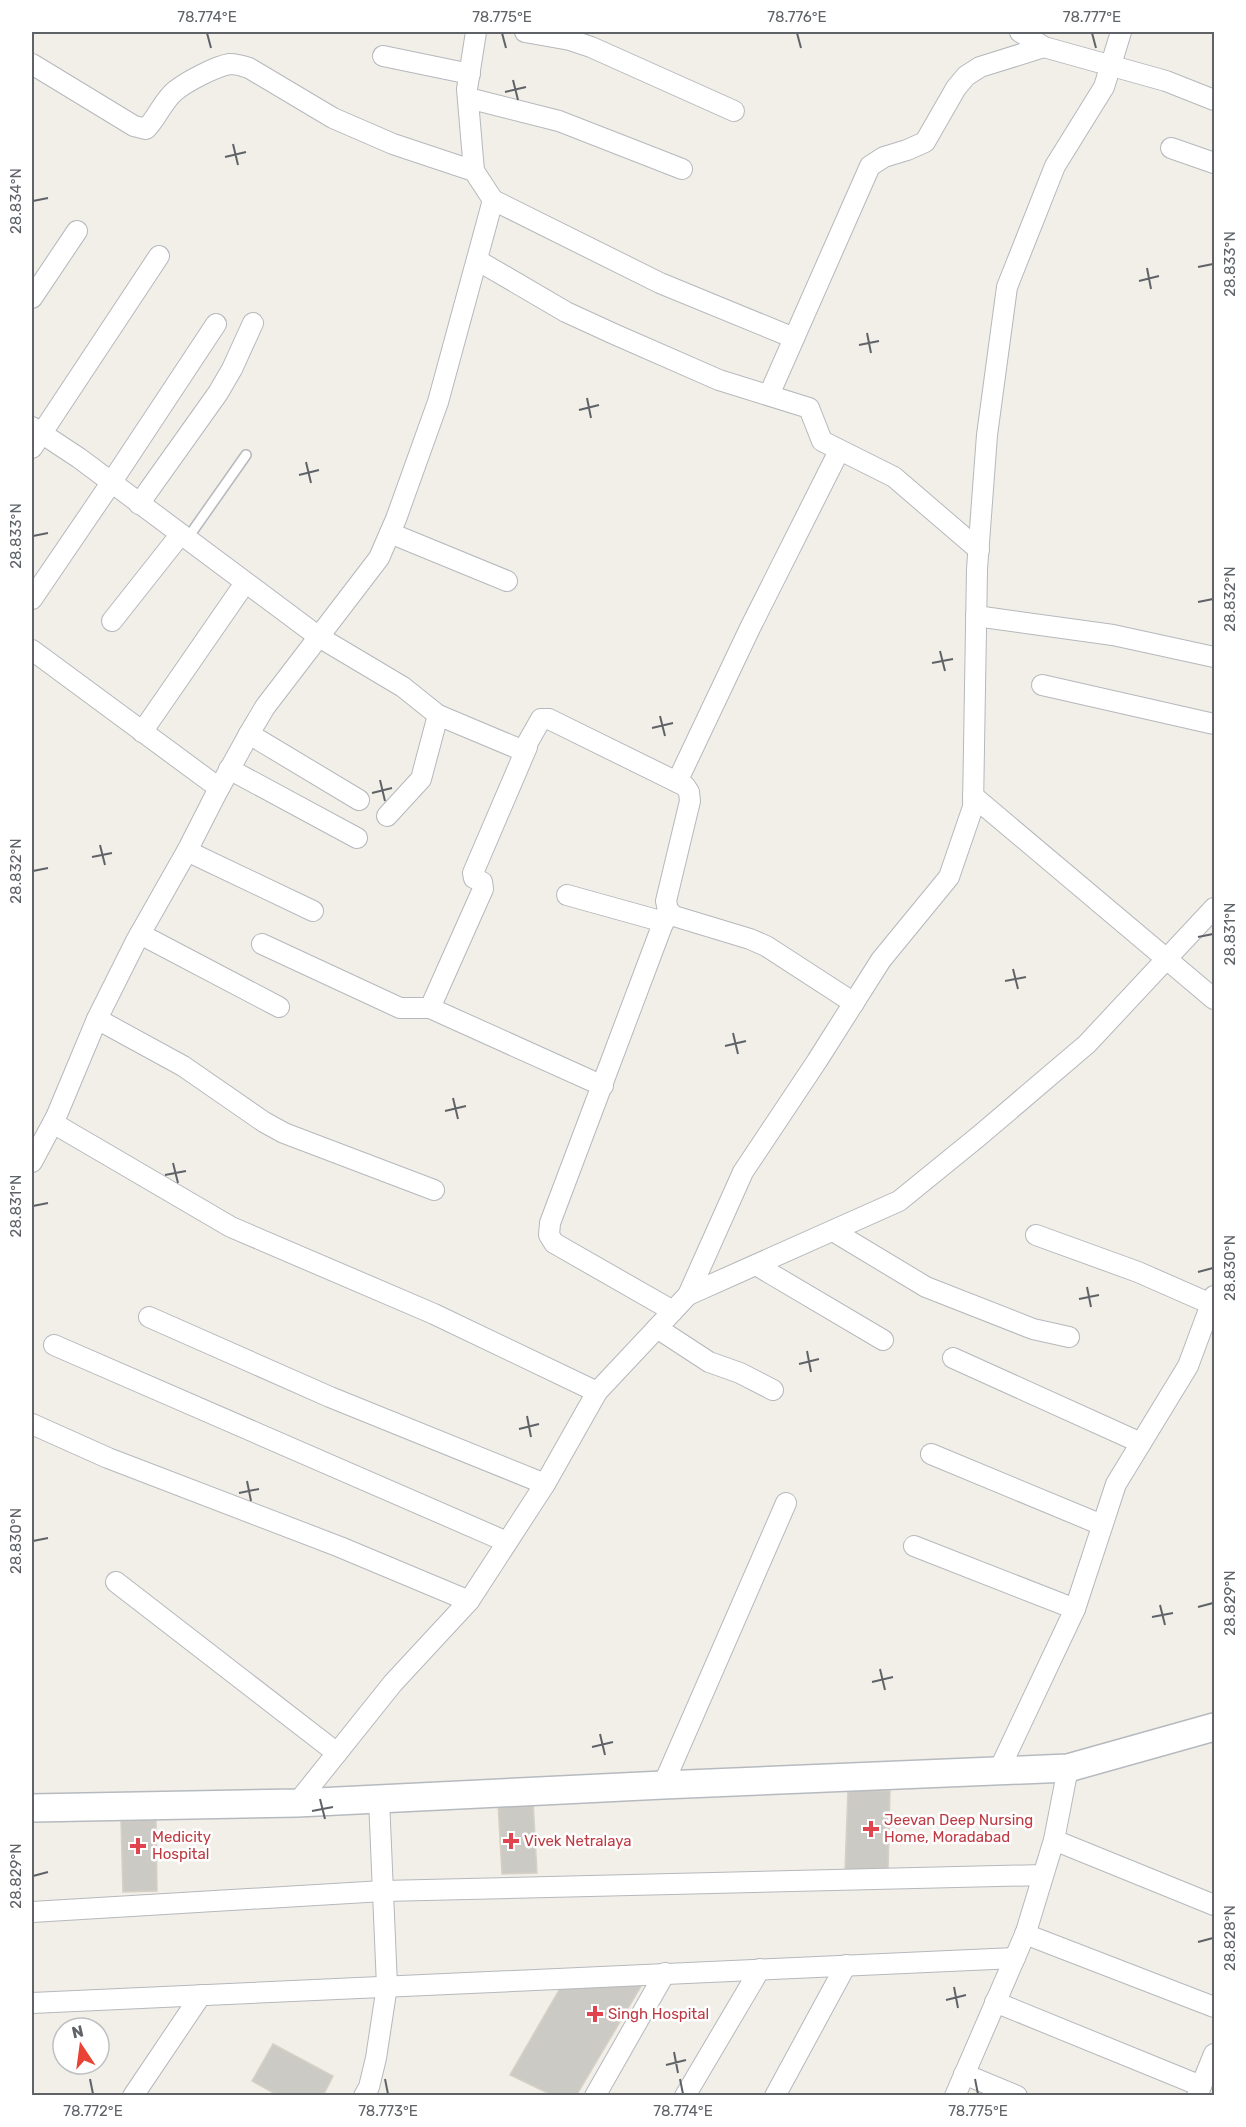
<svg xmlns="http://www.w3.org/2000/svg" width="1246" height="2127" font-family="Rubik,sans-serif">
  <rect width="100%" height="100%" fill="#f1efe8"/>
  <g fill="#cccac5" stroke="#d6d1c6" stroke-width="1.5">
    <polygon points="848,1790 890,1791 888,1871 845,1870"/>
    <polygon points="533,1801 537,1873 502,1874 498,1803"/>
    <polygon points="156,1820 157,1891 123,1892 121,1821"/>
    <polygon points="566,1978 646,1978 576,2096 554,2096 510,2075"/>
    <polygon points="273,2044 333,2076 323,2096 279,2096 252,2081"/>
  </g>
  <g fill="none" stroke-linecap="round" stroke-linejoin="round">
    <g stroke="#b5b8bc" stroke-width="12">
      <polyline id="lane" points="187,539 246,455"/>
    </g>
    <g stroke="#b5b8bc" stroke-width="22">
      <g id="street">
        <polyline points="525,32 570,40 591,47 734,111"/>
        <polyline points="1020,32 1044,47 1166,81 1214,100"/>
        <polyline points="383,56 470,74"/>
        <path d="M32 64 134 126 146 129C157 118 163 101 175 91 186 82 216 66 230 64 237 64 243 66 249 68L333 118 393 144 474 171"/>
        <polyline points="468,98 559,121 682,169"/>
        <polyline points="1171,148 1214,163"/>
        <polyline points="493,200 660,283 794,338"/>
        <polyline points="477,260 566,312 614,334 719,380 809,408 822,441 894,477 979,550"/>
        <polyline points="32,298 77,231"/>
        <polyline points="769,395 870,166 884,157 907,150 925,142 956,88 966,76 980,67 1044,47"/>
        <polyline points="32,427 79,458 319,637 403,687 438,715 519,749 524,749 541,719 549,719 685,786 689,792 690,801 666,901 668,910 674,916 750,939 766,946 854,1003"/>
        <polyline points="32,448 159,256"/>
        <polyline points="139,504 218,393 232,369 253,323"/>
        <polyline points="390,533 507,581"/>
        <polyline points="32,599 111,483 216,324"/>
        <polyline points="976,616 1113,635 1214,657"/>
        <polyline points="112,621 180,535"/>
        <polyline points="32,650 219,788"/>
        <polyline points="1042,685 1214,724"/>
        <polyline points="142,732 245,583"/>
        <polyline points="249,734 359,800"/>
        <polyline points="229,769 357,838"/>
        <polyline points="677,782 750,628 839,451"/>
        <polyline points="973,796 1214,999"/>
        <polyline points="387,816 421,779 438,715"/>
        <polyline points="187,851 313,911"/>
        <polyline points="567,895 664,922"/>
        <polyline points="668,910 550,1223 549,1235 554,1243 673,1311"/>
        <polyline points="140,934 279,1007"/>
        <polyline points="262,944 400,1008 430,1008 603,1086"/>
        <polyline points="430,1008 483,889 482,882 474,878 473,873 527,747"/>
        <polyline points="97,1019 183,1066 264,1122 284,1133 434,1190"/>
        <polyline points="53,1123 231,1227 434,1314 597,1392"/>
        <polyline points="32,1162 56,1117 97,1019 136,941 187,851 216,794 249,734 265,707 379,558 396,519 438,402 493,200 474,171 467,89 476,32"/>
        <polyline points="833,1231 926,1287 1033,1329 1069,1337"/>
        <polyline points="1036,1235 1138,1272 1211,1304"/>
        <polyline points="756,1265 883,1340"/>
        <polyline points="688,1295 899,1201 979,1136 1087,1044 1214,908"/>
        <polyline points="149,1317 330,1397 545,1484"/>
        <polyline points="657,1328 709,1362 740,1373 773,1390"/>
        <polyline points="54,1345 507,1542"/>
        <polyline points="953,1358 1141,1443"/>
        <polyline points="32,1424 108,1458 340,1547 469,1601"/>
        <polyline points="931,1454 1102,1525"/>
        <polyline points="914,1546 1075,1609"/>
        <polyline points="116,1582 337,1753"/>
        <polyline points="999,1770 1075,1609 1116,1484 1188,1366 1214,1296"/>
        <polyline points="663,1785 786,1503"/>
        <polyline points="297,1803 393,1683 469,1601 545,1484 597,1392 688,1295 743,1172 817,1061 881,960 949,877 973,807 977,569 987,435 1007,287 1055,166 1104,87 1121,32"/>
        <polyline points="1054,1840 1214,1905"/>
        <polyline points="32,1912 383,1891 1043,1875"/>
        <polyline points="1025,1934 1214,2007"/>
        <polyline points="995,2002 1201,2086"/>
        <polyline points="32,2003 1015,1958"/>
        <polyline points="964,2074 1017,2096"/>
        <polyline points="133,2096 201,1995"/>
        <polyline points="364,2096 369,2087 376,2058 387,1986 379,1799"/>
        <polyline points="595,2096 665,1973"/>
        <polyline points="685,2096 760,1969"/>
        <polyline points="775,2096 846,1965"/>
        <polyline points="955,2096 1026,1932 1054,1840 1068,1768"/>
        <polyline points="1197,2096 1214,2054"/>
      </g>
    </g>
    <g stroke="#b6babf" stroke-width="30">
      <polyline id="secondary" points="32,1808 297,1803 663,1785 1068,1768 1214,1727"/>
    </g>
    <use href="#lane" stroke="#fff" stroke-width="9"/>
    <use href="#street" stroke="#fff" stroke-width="20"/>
    <use href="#secondary" stroke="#fff" stroke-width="27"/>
  </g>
  <path fill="none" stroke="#5f6368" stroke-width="2" d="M207 33 211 48M502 33 506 48M797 33 801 48M1092 33 1096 48M513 80 518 100M505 92 526 87M233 144 238 165M225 157 246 152M33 201 48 198M1198 267 1213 264M1147 268 1151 289M1139 281 1159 276M867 333 871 353M859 345 879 341M587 398 591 418M579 410 599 405M306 462 311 483M299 475 319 470M33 536 48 533M1198 602 1213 599M940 651 945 671M932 663 953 659M660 716 665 736M652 728 673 723M380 780 385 801M372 793 392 788M100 845 105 865M92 857 112 853M33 871 48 868M1198 937 1213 934M1013 969 1018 989M1005 981 1026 977M733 1033 738 1054M725 1046 746 1041M453 1098 458 1119M445 1111 466 1106M173 1163 178 1183M165 1175 186 1171M33 1206 48 1203M1198 1272 1213 1268M1087 1287 1091 1307M1079 1299 1099 1295M807 1351 811 1372M799 1364 819 1359M527 1416 531 1437M519 1429 539 1424M247 1481 251 1501M239 1493 259 1489M33 1541 48 1538M1160 1605 1165 1625M1198 1607 1213 1603M1152 1617 1173 1613M880 1669 885 1690M872 1682 893 1677M600 1734 605 1755M592 1747 613 1742M320 1799 325 1819M312 1811 333 1807M33 1876 48 1872M1198 1942 1213 1938M954 1987 958 2008M946 2000 966 1995M674 2052 678 2073M666 2065 686 2060M90 2079 93 2094M385 2079 388 2094M680 2079 683 2094M975 2079 978 2094"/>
  <g fill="#e0444e" stroke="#fff" stroke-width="2">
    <path d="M868 1820h6v6h6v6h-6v6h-6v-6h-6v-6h6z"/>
    <path d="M508 1832h6v6h6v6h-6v6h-6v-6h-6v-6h6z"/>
    <path d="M135 1837h6v6h6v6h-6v6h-6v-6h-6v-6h6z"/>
    <path d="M592 2005h6v6h6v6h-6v6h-6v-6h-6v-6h6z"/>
  </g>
  <g text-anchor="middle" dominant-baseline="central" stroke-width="5" stroke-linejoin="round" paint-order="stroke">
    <g font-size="15" fill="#be3a42" stroke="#fff" text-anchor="start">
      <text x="884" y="1820">Jeevan Deep Nursing<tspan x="884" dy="17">Home, Moradabad</tspan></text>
      <text x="152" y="1837">Medicity<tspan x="152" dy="17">Hospital</tspan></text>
      <text x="524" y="1841">Vivek Netralaya</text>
      <text x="608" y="2014">Singh Hospital</text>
    </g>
  </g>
  <rect width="1246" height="2127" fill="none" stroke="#ffffff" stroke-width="66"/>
  <g transform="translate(81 2046) rotate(347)"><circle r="28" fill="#ffffff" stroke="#bfc1c3" stroke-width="1.5"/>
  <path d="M0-4.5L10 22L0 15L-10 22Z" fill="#ea4335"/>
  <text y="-9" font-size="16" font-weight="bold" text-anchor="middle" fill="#5f6368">N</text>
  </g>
  <rect x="33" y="33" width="1180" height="2061" fill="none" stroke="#5f6368" stroke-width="2"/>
  <g font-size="15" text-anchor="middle" fill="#5f6368">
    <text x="207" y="22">78.774°E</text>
    <text x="502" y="22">78.775°E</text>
    <text x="797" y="22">78.776°E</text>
    <text x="1092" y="22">78.777°E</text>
    <text transform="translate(16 201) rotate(-90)" y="5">28.834°N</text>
    <text transform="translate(1230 264) rotate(-90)" y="5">28.833°N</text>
    <text transform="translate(16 536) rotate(-90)" y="5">28.833°N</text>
    <text transform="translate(1230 599) rotate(-90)" y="5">28.832°N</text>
    <text transform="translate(16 871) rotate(-90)" y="5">28.832°N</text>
    <text transform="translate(1230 934) rotate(-90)" y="5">28.831°N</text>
    <text transform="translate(16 1206) rotate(-90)" y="5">28.831°N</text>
    <text transform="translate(1230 1268) rotate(-90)" y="5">28.830°N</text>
    <text transform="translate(16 1541) rotate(-90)" y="5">28.830°N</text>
    <text transform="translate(1230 1603) rotate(-90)" y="5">28.829°N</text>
    <text transform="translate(16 1876) rotate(-90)" y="5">28.829°N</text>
    <text transform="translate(1230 1938) rotate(-90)" y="5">28.828°N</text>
    <text x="93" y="2116">78.772°E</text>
    <text x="388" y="2116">78.773°E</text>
    <text x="683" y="2116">78.774°E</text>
    <text x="978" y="2116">78.775°E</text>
  </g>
</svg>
